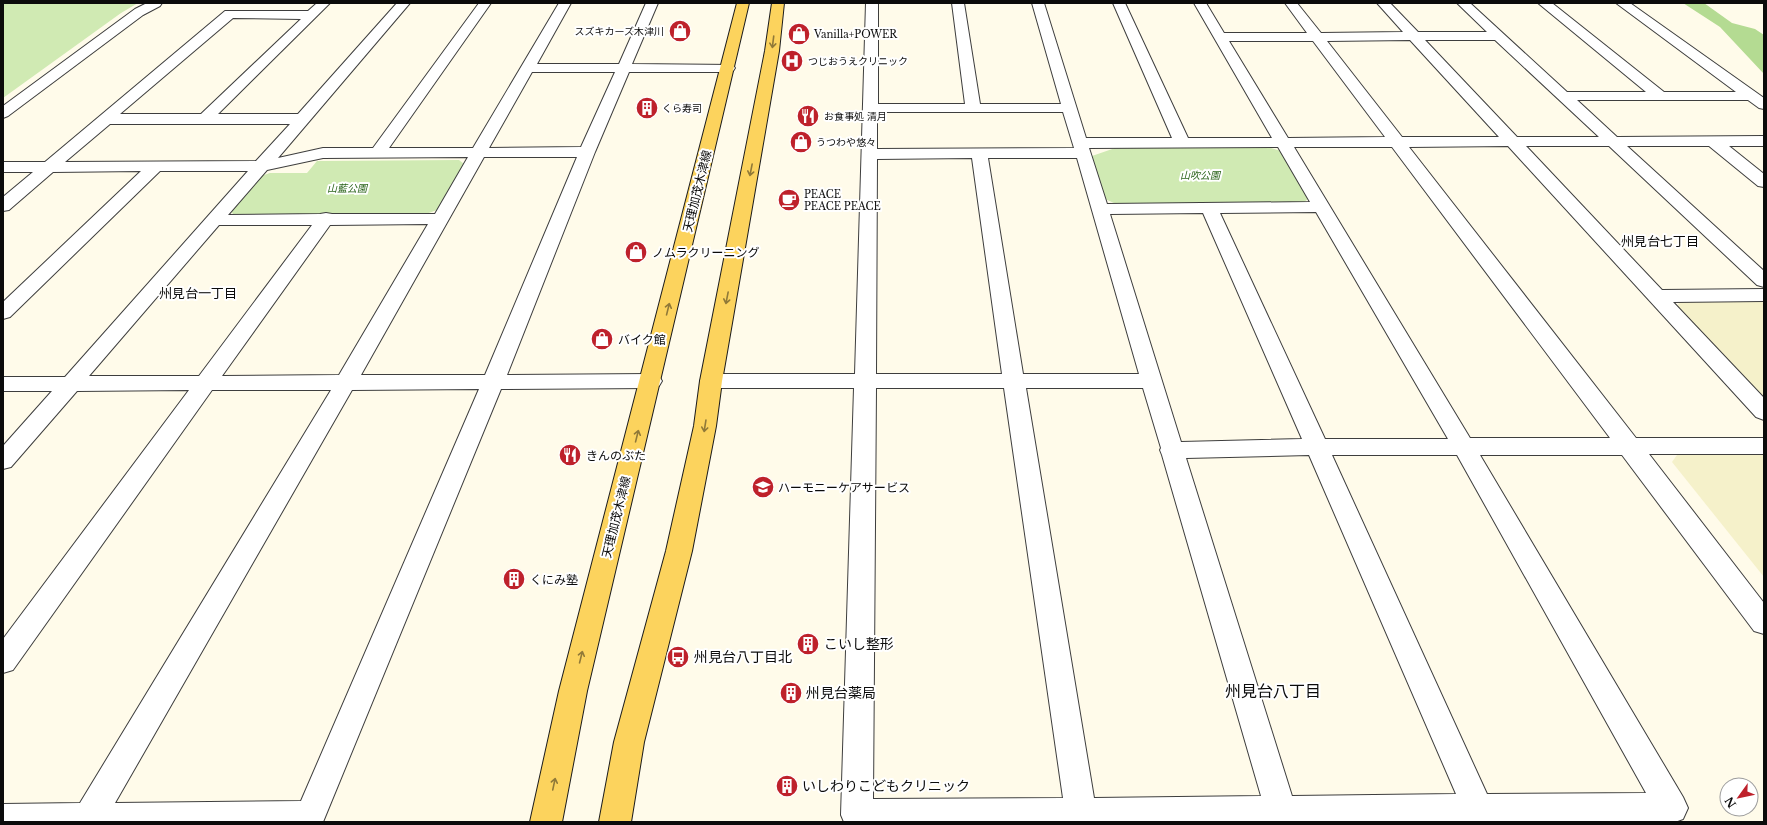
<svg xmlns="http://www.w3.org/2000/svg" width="1767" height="825" font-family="'Libre Baskerville','Noto Sans JP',serif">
  <rect width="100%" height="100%" fill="#fffbea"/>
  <g fill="#f5f1ca">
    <polygon points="1764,301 1764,400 1676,307 1680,302"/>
    <polygon points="1764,454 1764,577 1672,462 1677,455"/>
  </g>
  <g fill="#d0eab3">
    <polygon points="3,3 138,3 121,13 3,98"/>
    <polygon points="1118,147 1271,148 1281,151 1308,199 1303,203 1114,203 1105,199 1092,156"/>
    <polygon points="459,160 464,164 437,210 426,214 234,215 230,210 258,177 270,173 307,173 317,161"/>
  </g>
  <polygon fill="#b4db92" points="1683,3 1704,3 1732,23 1755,29 1764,35 1764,74 1720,27"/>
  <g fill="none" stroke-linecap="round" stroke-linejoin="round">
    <g stroke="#3e3e3e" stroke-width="2">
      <g id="minor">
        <polygon points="147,3 162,3 160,6 143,15 8,116 3,118 3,106 135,9"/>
        <path d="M317 3H330L218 114H298L397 3H410L278 158 323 148H373L479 3H491L389 148H473L559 3H571L537 64H619L646 3H658L632 64 733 65 735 68 733 71 728 72H629L595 152 507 375 651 374 659 376 662 381 659 386 651 388 501 389 323 822H3V804L80 803 331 390H212L13 670 3 673V639L189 390 77 391 11 467 3 469V446L52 391H3V377H65L248 171H160L10 317 3 319V302L141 171 53 172 9 210 3 211V197L33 172H3V162H45L225 11H308ZM233 18 301 19 201 114H120ZM532 72H615L581 147 489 148ZM110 124H290L256 161 65 162ZM468 157 435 214H332L326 213 320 214 228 215 267 170 323 158ZM484 157H577L485 375H361ZM428 224 339 375 222 376 330 225ZM219 225H312L199 376H89ZM479 389 301 801 115 803 352 390Z"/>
        <path d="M866 3H878V104H965L952 3H964L980 104H1061L1032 3H1044L1086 138H1172L1113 3H1125L1188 138H1272L1194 3H1206L1224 33H1307L1285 3H1297L1321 33 1403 32 1377 3H1390L1418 32H1487L1457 3H1470L1567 92H1646L1538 3H1552L1664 92H1736L1616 3H1630L1764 98V109L1759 108 1748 100H1577L1617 137 1764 136V146H1729L1764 174V187L1758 186 1709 146H1627L1764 271V287L1757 285 1609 146H1526L1662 290 1764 289V301L1673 302 1764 398V420L1756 417 1508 146 1409 147 1636 438H1764V454H1649L1764 603V634L1754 631 1622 455H1480L1683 797 1688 808 1683 819 1675 822H844L841 815 854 388H711L703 386 700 381 703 376 711 374H855ZM1410 40 1499 137H1402L1327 41ZM1425 40H1495L1599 137H1517ZM1229 41H1313L1385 137 1288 138ZM877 112H1063L1074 148 877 149ZM1278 147 1310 202 1107 204 1089 148ZM1294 147H1392L1610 438H1470ZM972 158 1002 374H876L877 159ZM988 158H1077L1139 374H1023ZM1316 212 1448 439H1325L1220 213ZM1203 213 1302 439 1181 442 1110 214ZM876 388H1004L1063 798 873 799ZM1026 388H1143L1161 448 1160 450 1162 455 1261 796 1094 798ZM1309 455 1456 794 1292 796 1186 458ZM1332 455H1457L1646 793 1487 794Z"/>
      </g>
    </g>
    <g stroke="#1c1c1c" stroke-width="2">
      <g id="major">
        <polygon points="737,3 749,3 587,691 562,822 530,822 559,691"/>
        <polygon points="772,3 784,3 779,51 722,381 716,426 692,551 644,742 631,822 599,822 614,742 666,551 694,426 700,381 765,51"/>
      </g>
    </g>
    <use href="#minor" fill="#fff" fill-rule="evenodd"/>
    <use href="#major" fill="#fcd35d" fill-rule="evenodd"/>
  </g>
  <defs><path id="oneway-shaft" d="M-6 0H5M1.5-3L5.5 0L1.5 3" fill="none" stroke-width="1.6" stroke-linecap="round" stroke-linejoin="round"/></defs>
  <g stroke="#907938">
    <use href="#oneway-shaft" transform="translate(773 42) rotate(97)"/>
    <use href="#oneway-shaft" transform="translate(751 170) rotate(101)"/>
    <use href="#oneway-shaft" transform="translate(727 298) rotate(101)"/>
    <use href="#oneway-shaft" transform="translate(668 309) rotate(-76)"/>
    <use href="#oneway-shaft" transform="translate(705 426) rotate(99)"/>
    <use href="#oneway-shaft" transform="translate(637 436) rotate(-76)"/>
    <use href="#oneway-shaft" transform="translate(581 657) rotate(-76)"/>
    <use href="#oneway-shaft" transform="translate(554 784) rotate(-78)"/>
  </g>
  <defs>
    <g id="shop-disc" transform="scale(1.15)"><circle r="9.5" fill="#be212b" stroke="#fff"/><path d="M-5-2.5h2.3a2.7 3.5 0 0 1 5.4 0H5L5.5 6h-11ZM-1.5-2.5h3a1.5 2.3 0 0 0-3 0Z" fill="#fff"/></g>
    <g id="hospital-disc" transform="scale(1.15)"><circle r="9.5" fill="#be212b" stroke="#fff"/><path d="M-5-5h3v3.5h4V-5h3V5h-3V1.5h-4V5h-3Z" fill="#fff"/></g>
    <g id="building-disc" transform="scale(1.15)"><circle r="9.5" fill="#be212b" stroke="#fff"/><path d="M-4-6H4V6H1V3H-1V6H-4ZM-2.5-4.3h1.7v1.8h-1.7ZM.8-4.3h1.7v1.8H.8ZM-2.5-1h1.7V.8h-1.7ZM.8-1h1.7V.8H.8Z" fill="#fff"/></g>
    <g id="restaurant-disc" transform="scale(1.15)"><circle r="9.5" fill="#be212b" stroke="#fff"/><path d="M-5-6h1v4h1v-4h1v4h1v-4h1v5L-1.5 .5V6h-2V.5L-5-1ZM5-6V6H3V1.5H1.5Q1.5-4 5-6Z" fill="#fff"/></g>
    <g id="cafe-disc" transform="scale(1.15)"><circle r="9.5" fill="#be212b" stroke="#fff"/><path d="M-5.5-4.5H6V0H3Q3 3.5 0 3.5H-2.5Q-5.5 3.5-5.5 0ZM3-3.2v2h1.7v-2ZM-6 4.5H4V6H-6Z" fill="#fff"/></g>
    <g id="school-disc" transform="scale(1.15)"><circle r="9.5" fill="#be212b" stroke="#fff"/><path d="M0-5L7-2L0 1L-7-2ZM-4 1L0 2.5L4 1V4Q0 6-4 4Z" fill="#fff"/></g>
    <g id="bus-disc" transform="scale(1.15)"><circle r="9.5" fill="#be212b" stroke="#fff"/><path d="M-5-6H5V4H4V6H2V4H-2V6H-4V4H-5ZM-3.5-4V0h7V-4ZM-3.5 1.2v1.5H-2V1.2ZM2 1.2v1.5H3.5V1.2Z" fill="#fff"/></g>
  </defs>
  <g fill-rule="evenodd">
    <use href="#shop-disc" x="680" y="31"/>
    <use href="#shop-disc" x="799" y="34"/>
    <use href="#hospital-disc" x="792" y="61"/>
    <use href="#building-disc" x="647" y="108"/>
    <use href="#restaurant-disc" x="808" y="116"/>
    <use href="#shop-disc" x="801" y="142"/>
    <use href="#cafe-disc" x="789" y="200"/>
    <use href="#shop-disc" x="636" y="252"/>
    <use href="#shop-disc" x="602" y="339"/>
    <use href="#restaurant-disc" x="570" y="455"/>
    <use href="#school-disc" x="763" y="487"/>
    <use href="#building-disc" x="514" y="579"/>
    <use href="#building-disc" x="808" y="644"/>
    <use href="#bus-disc" x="678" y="657"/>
    <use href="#building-disc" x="791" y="693"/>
    <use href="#building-disc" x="787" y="786"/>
  </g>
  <g text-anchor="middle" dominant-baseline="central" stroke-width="4" stroke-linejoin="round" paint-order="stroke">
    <g font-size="10" fill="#0b0b0b" stroke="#fff" text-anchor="start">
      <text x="664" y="31" text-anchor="end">スズキカーズ木津川</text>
      <text x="814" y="34">Vanilla+POWER</text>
      <text x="808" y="61">つじおうえクリニック</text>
      <text x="662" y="108">くら寿司</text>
      <text x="824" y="116">お食事処 清月</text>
      <text x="816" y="142">うつわや悠々</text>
      <text x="804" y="194">PEACE<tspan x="804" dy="12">PEACE PEACE</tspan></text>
    </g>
    <g font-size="10" font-style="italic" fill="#2b641b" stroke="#fff">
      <text x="1200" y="175">山吹公園</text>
      <text x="347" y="188">山藍公園</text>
    </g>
    <g font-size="12" fill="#0b0b0b" stroke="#fff">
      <text transform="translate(697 191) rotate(-76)">天理加茂木津線</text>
      <text transform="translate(616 517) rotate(-76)">天理加茂木津線</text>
    </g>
    <g font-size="12" fill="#0b0b0b" stroke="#fff" text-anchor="start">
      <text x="652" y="252">ノムラクリーニング</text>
      <text x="618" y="339">バイク館</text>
      <text x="586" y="455">きんのぶた</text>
      <text x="778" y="487">ハーモニーケアサービス</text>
      <text x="530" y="579">くにみ塾</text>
    </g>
    <g font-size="13" fill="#0b0b0b" stroke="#fff">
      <text x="1660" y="241">州見台七丁目</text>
      <text x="198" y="293">州見台一丁目</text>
    </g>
    <g font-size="14" fill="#0b0b0b" stroke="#fff" text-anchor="start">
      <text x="824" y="644">こいし整形</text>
      <text x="694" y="657">州見台八丁目北</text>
      <text x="806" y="693">州見台薬局</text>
      <text x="802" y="786">いしわりこどもクリニック</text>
    </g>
    <g font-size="16" fill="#0b0b0b" stroke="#fff">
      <text x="1273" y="691">州見台八丁目</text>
    </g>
  </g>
  <rect width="1767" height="825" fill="none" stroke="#0b0b0b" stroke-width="8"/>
  <g transform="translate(1739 797) rotate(237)"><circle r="19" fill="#ffffff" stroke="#9d9d9d"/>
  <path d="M0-3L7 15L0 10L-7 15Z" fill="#be212b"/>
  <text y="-6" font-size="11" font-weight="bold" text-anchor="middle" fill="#0b0b0b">N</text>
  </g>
</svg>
